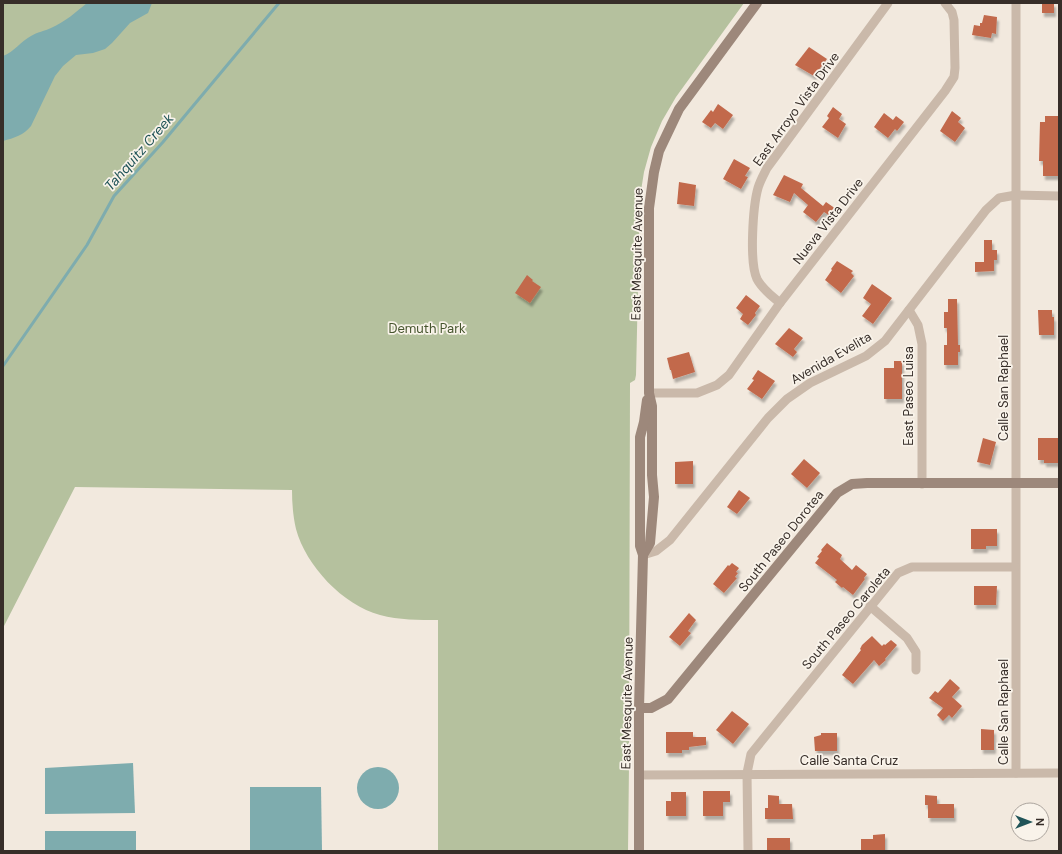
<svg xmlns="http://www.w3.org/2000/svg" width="1062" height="854" font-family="'DM Sans',sans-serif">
  <defs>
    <filter id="shadow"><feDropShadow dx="2" dy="4" stdDeviation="1" flood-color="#0004"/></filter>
  </defs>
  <rect width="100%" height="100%" fill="#f2e9de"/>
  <path fill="#b5c19e" d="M3 3H744L676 97 662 121 651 147 644 172 640 197 636 375 635 380 630 383 629 765 628 851H438V620C419 620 399 620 380 615 343 605 306 566 296 529 293 516 292 503 292 490L75 487 3 628Z"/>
  <g fill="#7eacae">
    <path d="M87 3H152L148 13 130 23 112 43 105 49 93 53 76 55 63 66 55 76 31 126C24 135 14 138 3 141V56C14 52 21 41 31 36 37 32 45 31 51 28 65 22 76 12 87 3Z"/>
    <polygon points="133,763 135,813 45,814 45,768"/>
    <circle cx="378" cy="788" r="21"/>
    <polygon points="250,787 321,787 322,851 250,851"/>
    <rect x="45" y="831" width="91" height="20"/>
  </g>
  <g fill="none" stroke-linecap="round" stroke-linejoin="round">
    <polyline stroke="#7eacae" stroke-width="3" points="3,366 87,245 114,196 163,142 279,3"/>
  </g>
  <g fill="#c2694c" filter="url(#shadow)">
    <rect x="1042" y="3" width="12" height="10"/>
    <polygon points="984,15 997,17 996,34 992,33 991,38 972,35 974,25 980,26 980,23 982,23"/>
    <polygon points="809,47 827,59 814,76 795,65"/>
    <polygon points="718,104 733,115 723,129 715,123 711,128 702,122 711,110 713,112"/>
    <polygon points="833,107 842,114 839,119 846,124 838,138 822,127 829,118 827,116"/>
    <polygon points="952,111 961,118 958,122 965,128 955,142 940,131"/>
    <polygon points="884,113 893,120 896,116 904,122 897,131 895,129 888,138 874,127"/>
    <polygon points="1045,116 1059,116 1059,143 1058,143 1058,167 1059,167 1059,176 1043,176 1043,161 1039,161 1040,122 1045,122"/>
    <polygon points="734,159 750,168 745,176 748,177 741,189 723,179"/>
    <polygon points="784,175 803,184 801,188 823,206 826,202 836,209 830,216 824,212 816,222 803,212 808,205 794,193 790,202 773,195"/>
    <polygon points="679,182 696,185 694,206 677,204"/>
    <polygon points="984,240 992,240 992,250 997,250 997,260 994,260 994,271 975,272 975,262 984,262"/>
    <polygon points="837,261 853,271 851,273 854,276 841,293 825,280 832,270 831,269"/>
    <polygon points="527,275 533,280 532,281 541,287 530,303 515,293"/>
    <polygon points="872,284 892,298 873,324 862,316 871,304 863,298"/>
    <polygon points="746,295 760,306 755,313 756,315 748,325 740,319 743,314 736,308"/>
    <polygon points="948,299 957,299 958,345 960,345 960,352 958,352 958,365 944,365 944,345 947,345 947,328 944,328 944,312 948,312"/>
    <polygon points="1038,310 1052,310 1052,317 1054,317 1054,335 1039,335"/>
    <polygon points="789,328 803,338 794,349 797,352 793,357 775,344"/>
    <polygon points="689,352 695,372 673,379 671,370 670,370 667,358"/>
    <polygon points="894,361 902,361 902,399 884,399 884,368 894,368"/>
    <polygon points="758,370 775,381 762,399 747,389 754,380 752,379"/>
    <polygon points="983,438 996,442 990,465 977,462"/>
    <polygon points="1038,438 1059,438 1059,463 1044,463 1044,460 1038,460"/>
    <polygon points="804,459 820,473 807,488 791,474"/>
    <polygon points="693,461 693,484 675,484 675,462"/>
    <polygon points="739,490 750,498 737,514 727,507"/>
    <polygon points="971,529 997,529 997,546 986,546 986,549 971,549"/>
    <polygon points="827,543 842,555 840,559 852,570 856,565 867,574 864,578 865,579 853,595 843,587 842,588 835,582 837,580 815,563 819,558 817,557 822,551 821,550"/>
    <polygon points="732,563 739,568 736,572 738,573 735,577 737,578 724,593 713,584 728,565 729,566"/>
    <polygon points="974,586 997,586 996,605 974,605"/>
    <polygon points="689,613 696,620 688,631 691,633 680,646 669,637"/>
    <polygon points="872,636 882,646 884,644 885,645 891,640 897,645 885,659 886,660 879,666 874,660 853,684 842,675 861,650 860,649 862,645"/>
    <polygon points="950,679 960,688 952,697 962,706 952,718 949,715 943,721 937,715 943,708 929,698 935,691 938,693"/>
    <polygon points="732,711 749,724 733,744 716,730"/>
    <polygon points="981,729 994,730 994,750 981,750"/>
    <polygon points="666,732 693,732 693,737 706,737 706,745 689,747 689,750 682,750 682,753 666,753"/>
    <polygon points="821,733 837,733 837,751 815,751 814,737 821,735"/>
    <polygon points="703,791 730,791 730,802 723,802 723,816 703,816"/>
    <polygon points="671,792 686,792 686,816 666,816 666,801 671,801"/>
    <polygon points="768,795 779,796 779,804 792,804 793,819 765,819 765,808 768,808"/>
    <polygon points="925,795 937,796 937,804 954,804 954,818 928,818 928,805 925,805"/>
    <polygon points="885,834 885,850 861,851 861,839 873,839 873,835"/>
    <rect x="767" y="838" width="23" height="13"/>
  </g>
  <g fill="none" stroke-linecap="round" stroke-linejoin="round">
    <g stroke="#cab9aa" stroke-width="9">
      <path d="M780 303C772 296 762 289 757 279 749 262 753 206 758 188 760 181 764 174 767 168L888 3"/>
      <polyline points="909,310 918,325 922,344 922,484"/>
      <polyline points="649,393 697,393 717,385 729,375 780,303 945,91 954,77 955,68 954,20 952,12 945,3"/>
      <polyline points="643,555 656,551 670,540 768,418 787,399 810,383 866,356 885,341 986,210 999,198 1016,195 1059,196"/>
      <polyline points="870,606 907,638 916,652 916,670"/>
      <polyline points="1016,773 1016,3"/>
      <polyline points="639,775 1059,773"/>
      <polyline points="748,851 747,773 751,754 898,573 912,567 1015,567"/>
    </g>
    <g stroke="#9d887b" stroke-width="10">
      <polyline points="643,555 650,543 654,497 652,475 652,406 649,393 649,208 654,172 659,151 679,109 757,3"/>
      <polyline points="639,708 651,708 668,699 837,493 852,484 867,483 1059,483"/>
      <polyline points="639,851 639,708 643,555 640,546 640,437 644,422 647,400"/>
    </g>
  </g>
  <g text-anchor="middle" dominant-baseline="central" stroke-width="3.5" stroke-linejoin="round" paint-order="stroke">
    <g font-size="13" fill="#372e29" stroke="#f9f3ea">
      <text transform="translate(796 109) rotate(-54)">East Arroyo Vista Drive</text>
      <text transform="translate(828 221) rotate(-52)">Nueva Vista Drive</text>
      <text transform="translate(637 254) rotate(-89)">East Mesquite Avenue</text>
      <text transform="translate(831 358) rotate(-30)">Avenida Evelita</text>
      <text transform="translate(1003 388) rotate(-90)">Calle San Raphael</text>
      <text transform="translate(908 396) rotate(-90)">East Paseo Luisa</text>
      <text transform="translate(781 541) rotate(-51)">South Paseo Dorotea</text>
      <text transform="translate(846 618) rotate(-50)">South Paseo Caroleta</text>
      <text transform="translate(627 703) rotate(-89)">East Mesquite Avenue</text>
      <text transform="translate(1003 712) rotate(-90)">Calle San Raphael</text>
      <text x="849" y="760">Calle Santa Cruz</text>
    </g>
    <g font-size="13" fill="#46552e" stroke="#f9f3ea">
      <text x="427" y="328">Demuth Park</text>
    </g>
    <g font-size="14" font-style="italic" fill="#205458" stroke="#f9f3ea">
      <text transform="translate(139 152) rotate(-49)">Tahquitz Creek</text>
    </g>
  </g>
  <rect width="1062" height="854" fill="none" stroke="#372e29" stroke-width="8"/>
  <g transform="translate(1030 822) rotate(90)"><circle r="19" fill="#f9f3ea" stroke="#aba49d"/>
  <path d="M0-3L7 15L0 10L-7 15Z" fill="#205458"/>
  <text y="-6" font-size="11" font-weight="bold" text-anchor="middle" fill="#372e29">N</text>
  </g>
</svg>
